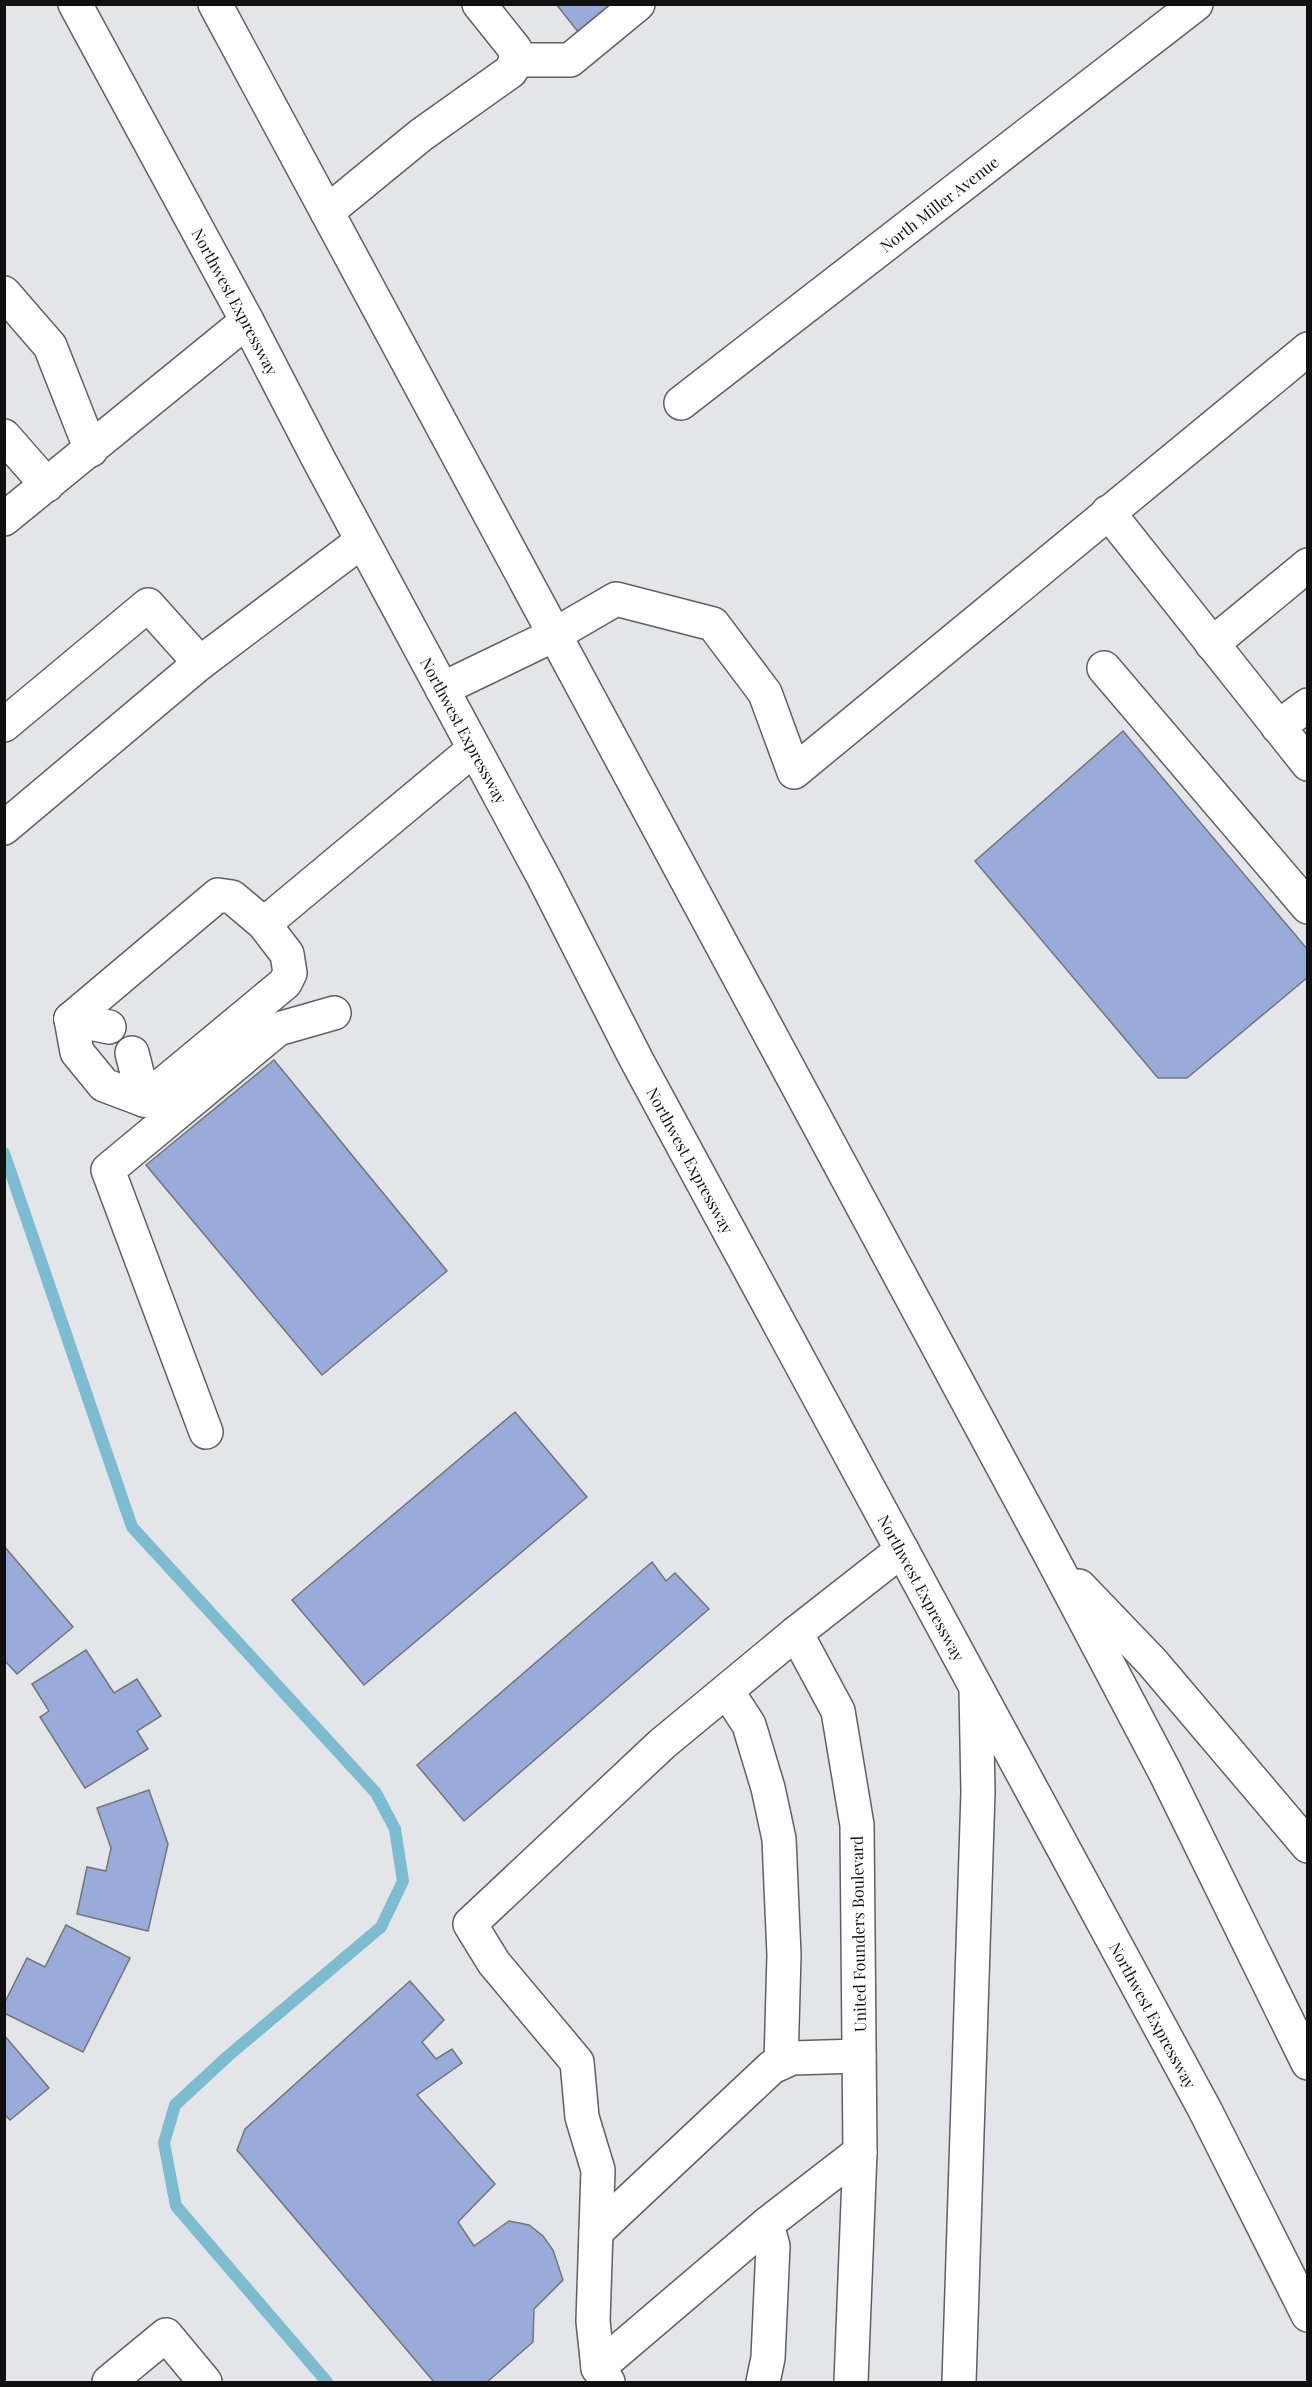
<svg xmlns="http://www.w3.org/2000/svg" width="1312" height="2387" font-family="'Playfair Display',serif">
  <rect width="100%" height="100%" fill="#e4e5e8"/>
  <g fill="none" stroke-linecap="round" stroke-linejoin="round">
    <polyline stroke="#7cbcd1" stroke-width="12" points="4,1153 132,1527 376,1793 395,1829 403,1881 381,1927 228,2056 175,2105 164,2143 176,2206 327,2382"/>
  </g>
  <g fill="#99abda" stroke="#747577" stroke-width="1.5">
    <polygon points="556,4 614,4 579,33"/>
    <polygon points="1123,731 1308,950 1308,977 1187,1078 1158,1078 975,861"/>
    <polygon points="274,1060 447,1271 322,1375 146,1165"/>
    <polygon points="515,1412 587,1497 364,1685 292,1600"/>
    <polygon points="4,1546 73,1627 17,1674 4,1660"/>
    <polygon points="652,1562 666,1581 675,1573 709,1609 464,1821 417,1765"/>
    <polygon points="86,1650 114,1693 137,1679 161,1716 137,1731 148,1749 85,1788 40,1717 49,1711 32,1684"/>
    <polygon points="149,1790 168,1844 148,1931 77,1914 87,1867 106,1871 111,1848 97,1808"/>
    <polygon points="66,1925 130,1958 83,2052 4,2013 4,2004 27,1958 45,1967"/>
    <polygon points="410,1981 444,2020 422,2042 436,2059 452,2049 462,2063 417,2095 495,2184 458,2222 474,2246 509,2221 529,2225 543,2236 553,2250 563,2280 534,2309 533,2342 487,2382 434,2382 237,2150 245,2129"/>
    <polygon points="4,2035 49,2088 10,2120 4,2114"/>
  </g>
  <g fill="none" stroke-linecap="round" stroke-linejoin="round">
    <g stroke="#5f6063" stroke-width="36">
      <g id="minor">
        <polyline points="516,60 570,60 638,4"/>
        <polyline points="327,212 421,135 511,71 516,60 515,49 479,4"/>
        <polyline points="4,293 50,346 91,450"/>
        <path id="s1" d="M681 403 1196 4"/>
        <polyline points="4,436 47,485"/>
        <polyline points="1108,512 1308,764"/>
        <polyline points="4,519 247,321"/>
        <polyline points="1212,644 1308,565"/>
        <polyline points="1104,668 1308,907"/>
        <polyline points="442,689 554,635 616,599 713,624 765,693 794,772 1308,349"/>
        <polyline points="4,725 148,605 200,663"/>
        <polyline points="1278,727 1308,705"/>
        <polyline points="4,828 200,663 362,541"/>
        <polyline points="264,924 474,749"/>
        <polyline points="71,1019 218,895 232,897 264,924 287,954 290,973 285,983 144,1100"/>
        <polyline points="71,1019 77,1052 104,1085 144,1100"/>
        <polyline points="71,1019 109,1027"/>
        <polyline points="132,1053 144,1100"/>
        <polyline points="206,1432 108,1170 278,1029 334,1013"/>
        <polyline points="727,1691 749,1725 768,1788 779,1839 784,1955 781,2063"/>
        <polyline points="596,2232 772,2067 792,2058 859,2056"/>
        <polyline points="598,2368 767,2224"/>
        <polyline points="109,2382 166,2335 205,2382"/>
        <polyline points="608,2382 598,2368 593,2321 598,2170 582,2117 577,2062 494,1963 470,1924 662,1744 796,1633"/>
        <polyline points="763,2382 768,2358 773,2246 767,2224 860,2152"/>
        <polyline points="851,2382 860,2152 857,1825 838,1711 796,1633 902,1550"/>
      </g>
    </g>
    <g stroke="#5f6063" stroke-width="36">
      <g id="highway">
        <path id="s2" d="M75 4 247 321 319 460 544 878 636 1059 1205 2110 1308 2315"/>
        <polyline points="215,4 1051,1556 1165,1772 1308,2063"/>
        <polyline points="1079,1586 1152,1662 1308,1846"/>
        <polyline points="959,2382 978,1792 976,1689"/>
      </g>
    </g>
    <use href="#minor" stroke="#fff" stroke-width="33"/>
    <use href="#highway" stroke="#fff" stroke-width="33"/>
  </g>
  <g text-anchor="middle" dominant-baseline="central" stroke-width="4.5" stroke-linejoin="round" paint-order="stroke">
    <g font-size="16" fill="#101011" stroke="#fff">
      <text stroke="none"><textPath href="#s1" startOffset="326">North Miller Avenue</textPath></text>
      <text stroke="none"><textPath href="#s2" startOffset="338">Northwest Expressway</textPath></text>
      <text stroke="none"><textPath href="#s2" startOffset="824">Northwest Expressway</textPath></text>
      <text stroke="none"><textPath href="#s2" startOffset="1310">Northwest Expressway</textPath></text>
      <text stroke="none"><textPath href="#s2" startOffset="1796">Northwest Expressway</textPath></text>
      <text transform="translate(858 1934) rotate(-91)">United Founders Boulevard</text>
      <text stroke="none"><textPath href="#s2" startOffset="2282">Northwest Expressway</textPath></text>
    </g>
  </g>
  <rect width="1312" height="2387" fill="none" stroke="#101011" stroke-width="12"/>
</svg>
